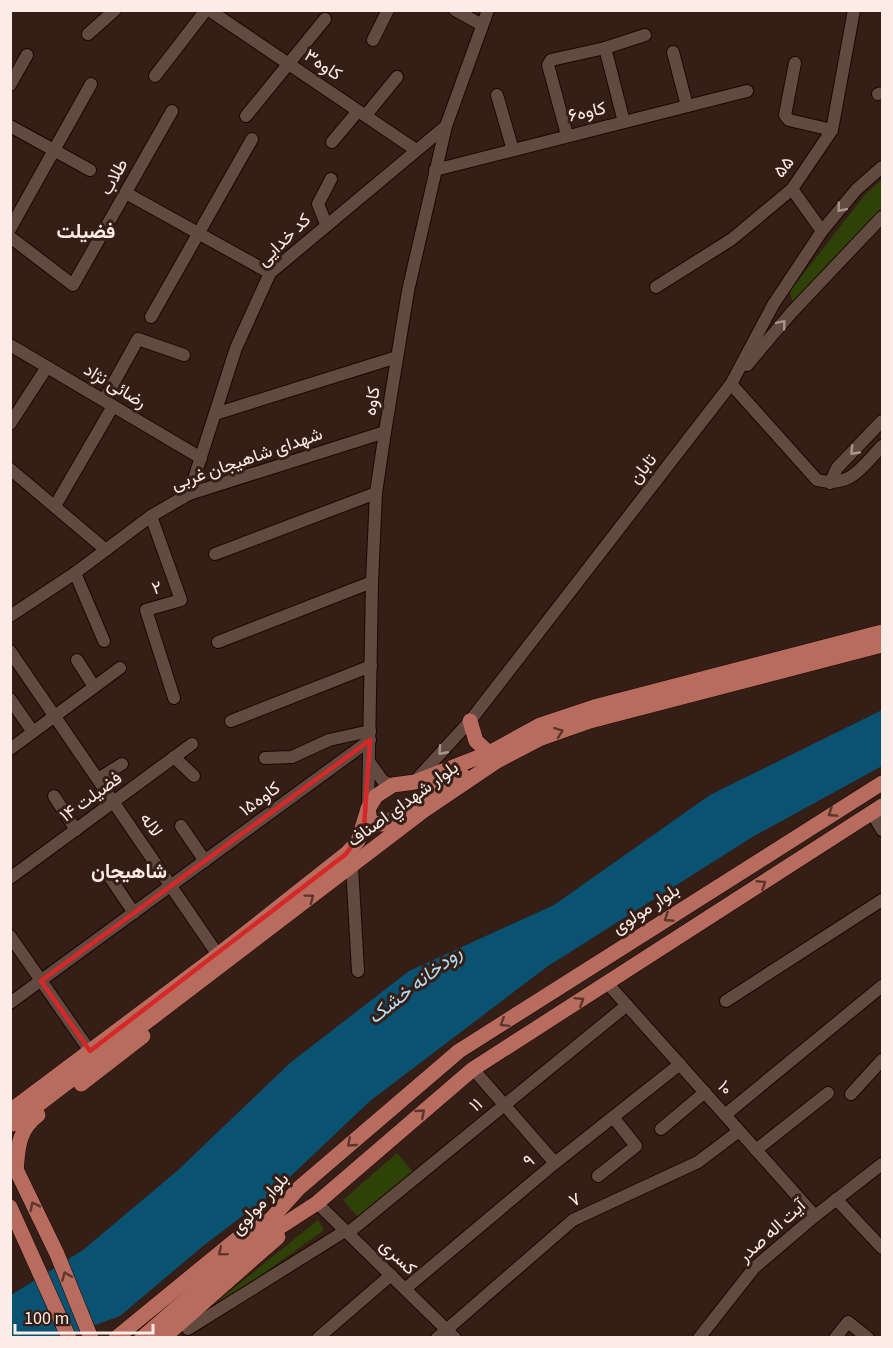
<svg xmlns="http://www.w3.org/2000/svg" width="893" height="1348" font-family="'Source Sans 3',Vazirmatn,sans-serif">
  <rect width="100%" height="100%" fill="#341e16"/>
  <g fill="#2e4208">
    <polygon points="882,179 882,210 798,299 792,301 790,291 864,196"/>
    <polygon points="397,1153 413,1172 359,1218 343,1200"/>
    <polygon points="318,1220 324,1230 214,1309 213,1305"/>
  </g>
  <polygon fill="#095272" points="882,710 882,766 754,836 548,966 370,1101 274,1192 203,1246 120,1316 63,1337 11,1338 11,1295 83,1250 177,1171 290,1063 409,971 554,905 710,795"/>
  <g fill="none" stroke-linecap="round" stroke-linejoin="round">
    <g stroke="#1a0703" stroke-width="14">
      <g id="minor">
        <polyline points="209,10 416,150"/>
        <polyline points="455,10 482,25"/>
        <polyline points="88,34 115,10"/>
        <polyline points="373,40 388,10"/>
        <polyline points="605,48 624,122"/>
        <polyline points="673,52 687,106"/>
        <polyline points="795,63 785,115 789,120 832,130"/>
        <polyline points="155,76 206,10"/>
        <polyline points="10,85 27,55"/>
        <polyline points="878,94 882,93"/>
        <polyline points="497,95 513,150"/>
        <polyline points="366,115 397,77"/>
        <polyline points="246,116 325,19"/>
        <polyline points="10,126 90,170"/>
        <polyline points="567,135 548,65 551,60 605,48 645,35"/>
        <polyline points="332,142 358,111"/>
        <polyline points="435,170 747,91"/>
        <polyline points="792,189 822,231"/>
        <polyline points="126,193 270,273"/>
        <polyline points="326,224 318,204 331,179"/>
        <polyline points="10,229 91,84"/>
        <polyline points="10,237 73,285 172,111"/>
        <polyline points="656,287 732,239 792,189 832,130 854,10"/>
        <polyline points="151,317 252,139"/>
        <polyline points="10,345 201,458"/>
        <polyline points="747,365 791,313 882,217"/>
        <path d="M731 384 817 480C851 488 861 468 882 446"/>
        <polyline points="104,400 138,339 184,355"/>
        <polyline points="215,414 397,357"/>
        <polyline points="10,424 47,367"/>
        <polyline points="10,469 106,550"/>
        <polyline points="830,483 837,468 882,421"/>
        <polyline points="189,494 236,348 270,273 446,126"/>
        <polyline points="55,506 113,406"/>
        <polyline points="151,516 181,600 146,610 174,698"/>
        <polyline points="215,554 376,493"/>
        <polyline points="75,573 104,641"/>
        <polyline points="10,616 75,573 151,516 189,494 385,432"/>
        <polyline points="218,642 372,582"/>
        <polyline points="10,651 218,955"/>
        <polyline points="77,660 93,685"/>
        <polyline points="10,699 33,732"/>
        <polyline points="231,721 371,666"/>
        <polyline points="10,749 120,668"/>
        <polyline points="174,757 194,776"/>
        <polyline points="265,758 292,757 329,740 370,731"/>
        <polyline points="370,763 383,781 393,785"/>
        <polyline points="98,779 122,764"/>
        <polyline points="416,780 470,721 731,384 773,305 822,231 856,190 882,167"/>
        <polyline points="54,796 76,830"/>
        <polyline points="368,808 372,582 376,493 385,432 408,291 446,126 488,10"/>
        <polyline points="872,813 882,830"/>
        <polyline points="181,826 205,861"/>
        <polyline points="352,866 358,971"/>
        <polyline points="10,878 192,744"/>
        <polyline points="111,879 134,913"/>
        <polyline points="10,936 90,1051"/>
        <polyline points="608,984 815,1216"/>
        <polyline points="726,1001 882,900"/>
        <polyline points="10,1003 370,740"/>
        <polyline points="473,1069 555,1163"/>
        <polyline points="851,1094 882,1060"/>
        <polyline points="725,1115 882,986"/>
        <polyline points="661,1129 705,1092"/>
        <polyline points="756,1150 828,1093"/>
        <polyline points="598,1176 636,1146 613,1117"/>
        <polyline points="836,1199 882,1248"/>
        <polyline points="317,1203 455,1338"/>
        <polyline points="348,1233 627,1005"/>
        <polyline points="405,1289 555,1163 680,1064"/>
        <polyline points="188,1329 345,1231"/>
        <polyline points="318,1338 391,1275"/>
        <polyline points="437,1338 573,1220 698,1162 739,1131"/>
        <polyline points="699,1338 754,1268 815,1216 882,1164"/>
        <polyline points="835,1338 848,1322 868,1338"/>
      </g>
    </g>
    <g stroke="#1a0703" stroke-width="16">
      <g id="major">
        <polyline points="470,721 476,741 489,753"/>
        <polyline points="368,809 370,820 376,824 385,824 439,786 462,774"/>
        <polyline points="81,1084 143,1036"/>
        <polyline points="10,1111 218,955 346,854 358,841 368,809 376,796 393,785 415,782 489,753 540,725 594,707 882,632"/>
        <polyline points="13,1124 423,811 497,761 539,739 590,721 882,645"/>
        <polyline points="12,1161 57,1254 91,1338"/>
        <path d="M16 1171C18 1148 18 1130 38 1115"/>
        <polyline points="10,1207 69,1338"/>
        <polyline points="260,1240 317,1203 473,1069 882,806"/>
        <polyline points="116,1338 260,1220"/>
        <polyline points="142,1338 242,1251 299,1188 459,1051 882,783"/>
        <polyline points="163,1338 278,1237"/>
      </g>
    </g>
    <use href="#minor" stroke="#634a41" stroke-width="12"/>
    <use href="#major" stroke="#b86c5e" stroke-width="15"/>
  </g>
  <defs><path id="oneway-chevron" d="M-2-3.5L2.5 0L-2 3.5" fill="none" stroke-width="1.6" stroke-linecap="round" stroke-linejoin="round" transform="scale(1.5)"/></defs>
  <g stroke="#a7938b">
    <use href="#oneway-chevron" transform="translate(841 208) rotate(129)"/>
    <use href="#oneway-chevron" transform="translate(782 324) rotate(-50)"/>
    <use href="#oneway-chevron" transform="translate(854 451) rotate(134)"/>
    <use href="#oneway-chevron" transform="translate(442 751) rotate(132)"/>
  </g>
  <g stroke="#5c352c">
    <use href="#oneway-chevron" transform="translate(559 732) rotate(-20)"/>
    <use href="#oneway-chevron" transform="translate(832 813) rotate(147)"/>
    <use href="#oneway-chevron" transform="translate(762 884) rotate(-33)"/>
    <use href="#oneway-chevron" transform="translate(310 898) rotate(-37)"/>
    <use href="#oneway-chevron" transform="translate(668 918) rotate(147)"/>
    <use href="#oneway-chevron" transform="translate(580 1001) rotate(-32)"/>
    <use href="#oneway-chevron" transform="translate(504 1023) rotate(148)"/>
    <use href="#oneway-chevron" transform="translate(421 1113) rotate(-41)"/>
    <use href="#oneway-chevron" transform="translate(351 1143) rotate(139)"/>
    <use href="#oneway-chevron" transform="translate(34 1206) rotate(-116)"/>
    <use href="#oneway-chevron" transform="translate(222 1252) rotate(140)"/>
    <use href="#oneway-chevron" transform="translate(66 1276) rotate(-112)"/>
  </g>
  <path fill="none" stroke="#d62828" stroke-width="4.5" stroke-linejoin="round" d="M370 740 364 828 346 854 90 1051 41 981Z"/>
  <g text-anchor="middle" dominant-baseline="central" stroke-width="6" stroke-linejoin="round" paint-order="stroke">
    <g font-size="18" fill="#fbece6" stroke="#341e16">
      <text transform="translate(323 65) rotate(34)">کاوه۳</text>
      <text transform="translate(587 112) rotate(-13)">کاوه۶</text>
      <text transform="translate(784 167) rotate(-52)">۵۵</text>
      <text transform="translate(114 177) rotate(-61)">طلاب</text>
      <text transform="translate(284 240) rotate(-44)">کد خدایی</text>
      <text transform="translate(115 386) rotate(31)">رضائی نژاد</text>
      <text transform="translate(372 401) rotate(-81)">کاوه</text>
      <text transform="translate(247 459) rotate(-19)">شهدای شاهیجان غربی</text>
      <text transform="translate(643 469) rotate(-52)">تابان</text>
      <text transform="translate(157 588) rotate(-17)">۲</text>
      <text transform="translate(91 797) rotate(-36)">فضیلت ۱۴</text>
      <text transform="translate(260 799) rotate(-36)">کاوه۱۵</text>
      <text transform="translate(403 804) rotate(-36)">بلوار شهداي اصناف</text>
      <text transform="translate(151 825) rotate(56)">لاله</text>
      <text transform="translate(646 909) rotate(-33)">بلوار مولوی</text>
      <text transform="translate(725 1088) rotate(48)">۱۰</text>
      <text transform="translate(476 1105) rotate(-39)">۱۱</text>
      <text transform="translate(529 1161) rotate(-40)">۹</text>
      <text transform="translate(575 1200) rotate(-27)">۷</text>
      <text transform="translate(260 1204) rotate(-48)">بلوار مولوی</text>
      <text transform="translate(772 1231) rotate(-42)">آیت اله صدر</text>
      <text transform="translate(398 1257) rotate(44)">کسری</text>
    </g>
    <g font-size="20" font-weight="bold" fill="#fbece6" stroke="#341e16">
      <text x="86" y="232">فضیلت</text>
      <text x="129" y="872">شاهیجان</text>
    </g>
    <g font-size="20" font-style="italic" fill="#b2dbf3" stroke="#341e16">
      <text transform="translate(415 985) rotate(-38)">رودخانه خشک</text>
    </g>
  </g>
  <rect width="893" height="1348" fill="none" stroke="#fbece6" stroke-width="24"/>
  <path d="M15 1324v9h138v-9" fill="none" stroke="#fbece6" stroke-width="3"/>
  <text x="24" y="1324" font-size="18" fill="#fbece6" stroke="#341e16" stroke-width="4.5" paint-order="stroke">100 m</text>
</svg>
